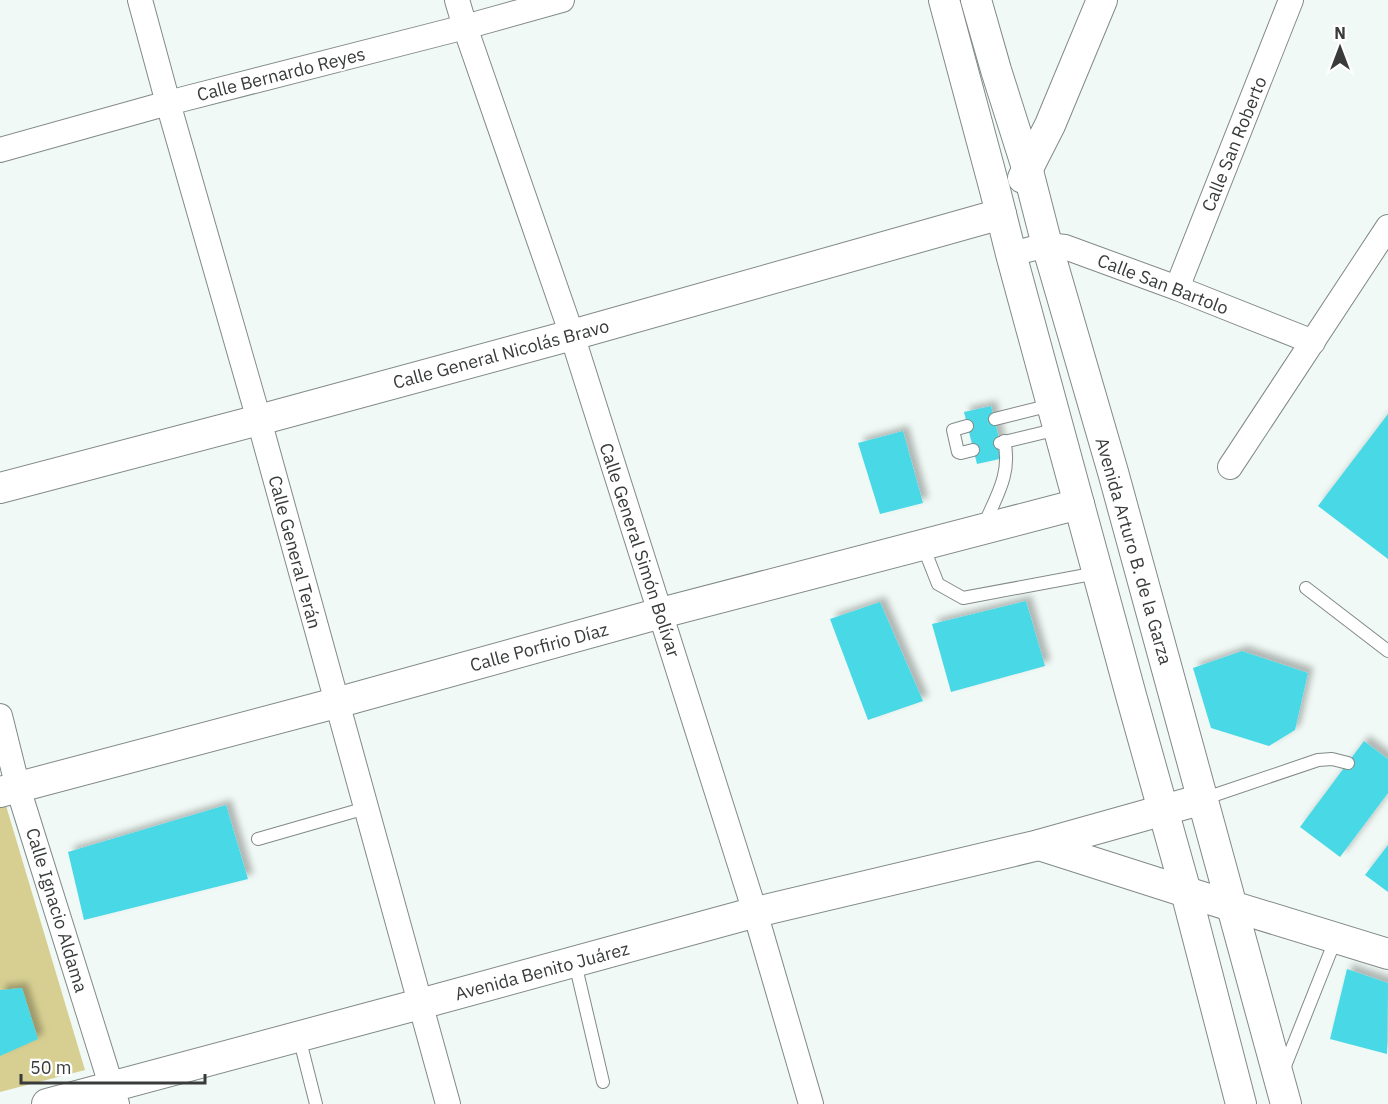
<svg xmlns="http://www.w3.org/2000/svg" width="1388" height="1104" font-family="'IBM Plex Sans',sans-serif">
  <defs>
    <filter id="shadow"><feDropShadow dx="5.5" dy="-5.5" stdDeviation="3" flood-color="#0004"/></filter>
  </defs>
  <rect width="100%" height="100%" fill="#f0f9f5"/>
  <polygon fill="#d7cf92" points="4,799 85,1070 0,1092 0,800"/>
  <g fill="#48d8e5" filter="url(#shadow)">
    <polygon points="991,406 1004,458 977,464 964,412"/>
    <polygon points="1388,414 1388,559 1318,506"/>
    <polygon points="903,431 923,503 880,514 858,443"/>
    <polygon points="1026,601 1045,666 951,692 932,624"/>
    <polygon points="880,602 923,701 868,720 830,619"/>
    <polygon points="1242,651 1308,673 1295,730 1269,746 1211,728 1193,668"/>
    <polygon points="1364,741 1388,759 1388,793 1340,857 1300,827"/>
    <polygon points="226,805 248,879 84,920 68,852"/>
    <polygon points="1388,845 1388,892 1365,875"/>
    <polygon points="1347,969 1388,983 1387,1054 1330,1039"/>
    <polygon points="22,988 38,1039 0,1056 0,990"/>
  </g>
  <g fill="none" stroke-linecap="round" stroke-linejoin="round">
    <g stroke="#828a87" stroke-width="14">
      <g id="service">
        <polyline points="995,419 1051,405"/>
        <polyline points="967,426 953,430 958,452 961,453 973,450"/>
        <polyline points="1000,443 1058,429"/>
        <path d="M984 525C996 497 1012 473 1004 441"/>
        <polyline points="923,546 938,584 963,598 1097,573"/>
        <polyline points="1306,588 1388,651"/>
        <polyline points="1203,799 1318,760 1332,759 1348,763"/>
        <polyline points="258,839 366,808"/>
        <polyline points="575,963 603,1082"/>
        <polyline points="299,1037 316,1104"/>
        <polyline points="1283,1071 1336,938"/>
      </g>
    </g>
    <g stroke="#828a87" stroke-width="26">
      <g id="minor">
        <polyline points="140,0 168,103 259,420 448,1104"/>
        <polyline points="457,0 465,27 572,335 755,912 811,1104"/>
        <polyline points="0,150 168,103 465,27 562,0"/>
        <polyline points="1011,254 1047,245 1065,247 1177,288 1313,342"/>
        <polyline points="1177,288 1291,0"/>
        <polyline points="1230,467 1388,227"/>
        <polyline points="0,716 18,788 117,1104"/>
      </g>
    </g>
    <g stroke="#828a87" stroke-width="32">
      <g id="tertiary">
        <polyline points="944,0 995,190 1011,254 1132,699 1186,892 1241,1104"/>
        <polyline points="976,0 996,70 1028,171 1047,245 1113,472 1286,1104"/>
        <polyline points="1023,178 1050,125 1102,0"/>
        <polyline points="0,488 259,420 572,335 1001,214"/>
        <polyline points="0,792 336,703 661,613 1079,504"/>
        <polyline points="1039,845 1186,892 1388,954"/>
        <polyline points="47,1104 420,1004 756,912 1039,845 1203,799"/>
      </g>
    </g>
    <use href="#service" stroke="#fff" stroke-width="12"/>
    <use href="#minor" stroke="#fff" stroke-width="24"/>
    <use href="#tertiary" stroke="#fff" stroke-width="30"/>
  </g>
  <g text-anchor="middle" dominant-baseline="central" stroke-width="4.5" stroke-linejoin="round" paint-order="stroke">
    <g font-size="18" fill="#383b3a" stroke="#fff">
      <text transform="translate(281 74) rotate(-14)">Calle Bernardo Reyes</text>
      <text transform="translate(1234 144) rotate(-68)">Calle San Roberto</text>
      <text transform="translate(1163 284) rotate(21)">Calle San Bartolo</text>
      <text transform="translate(501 354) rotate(-15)">Calle General Nicolás Bravo</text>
      <text transform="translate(640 550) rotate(72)">Calle General Simón Bolívar</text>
      <text transform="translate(1134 551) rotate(74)">Avenida Arturo B. de la Garza</text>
      <text transform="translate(295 552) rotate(75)">Calle General Terán</text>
      <text transform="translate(539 647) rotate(-15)">Calle Porfirio Díaz</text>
      <text transform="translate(57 910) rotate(73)">Calle Ignacio Aldama</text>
      <text transform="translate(542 971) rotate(-15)">Avenida Benito Juárez</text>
    </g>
  </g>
  <g transform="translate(1340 48)" stroke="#ffffff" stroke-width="4.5" paint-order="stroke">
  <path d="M0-4.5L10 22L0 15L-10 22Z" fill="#383b3a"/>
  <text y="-9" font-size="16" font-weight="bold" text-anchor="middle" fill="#383b3a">N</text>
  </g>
  <path d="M21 1074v9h184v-9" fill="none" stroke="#383b3a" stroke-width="3"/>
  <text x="30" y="1074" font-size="18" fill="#383b3a" stroke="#ffffff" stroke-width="4.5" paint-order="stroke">50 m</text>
</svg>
